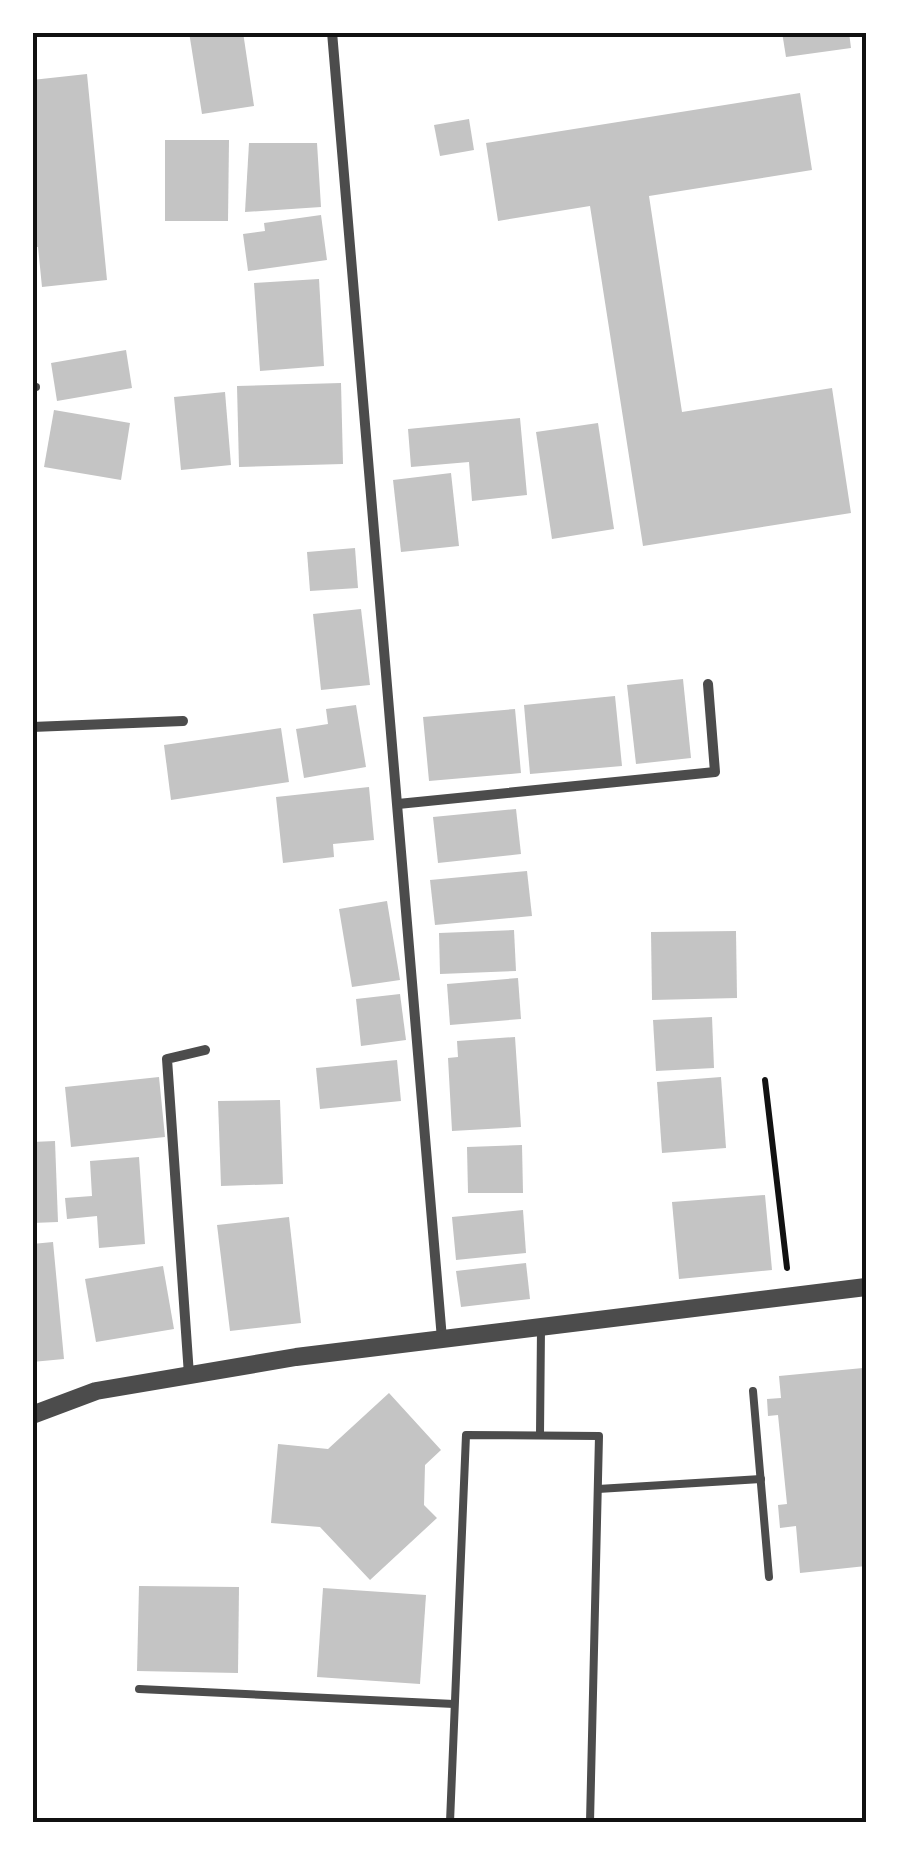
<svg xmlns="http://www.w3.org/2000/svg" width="899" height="1855" font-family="'IBM Plex Sans',sans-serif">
  <rect width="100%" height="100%" fill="#fff"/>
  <g fill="#c4c4c4">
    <polygon points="189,32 243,32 254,106 202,114"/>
    <polygon points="782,32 849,32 851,48 786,57"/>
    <polygon points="87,74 107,280 42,287 38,247 32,247 32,80"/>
    <polygon points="800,93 812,170 649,196 682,412 832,388 851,513 643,546 590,206 498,221 486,143"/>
    <polygon points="469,119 474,150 440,156 434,125"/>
    <polygon points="165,140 229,140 228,221 165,221"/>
    <polygon points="249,143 317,143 321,207 245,212"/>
    <polygon points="321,215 327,260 248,271 243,234 265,231 264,223"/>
    <polygon points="319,279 324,366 260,371 254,283"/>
    <polygon points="126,350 132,388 57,401 51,363"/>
    <polygon points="341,383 343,464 239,467 237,386"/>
    <polygon points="225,392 231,465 181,470 174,397"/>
    <polygon points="54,410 130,423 121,480 44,467"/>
    <polygon points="520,418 527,495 472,501 469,462 411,467 408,429"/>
    <polygon points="598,423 614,529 552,539 536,432"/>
    <polygon points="451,473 459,546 401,552 393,480"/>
    <polygon points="355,548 358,588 310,591 307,552"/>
    <polygon points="361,609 370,685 321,690 313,614"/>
    <polygon points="683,679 691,758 636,764 627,685"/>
    <polygon points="615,696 622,766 530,774 524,705"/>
    <polygon points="356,705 366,767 304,778 296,729 328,724 326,709"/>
    <polygon points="515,709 521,773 429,781 423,717"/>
    <polygon points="281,728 289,782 171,800 164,745"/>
    <polygon points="369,787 374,840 333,844 334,857 283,863 276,797"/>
    <polygon points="516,809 521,854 438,863 433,817"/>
    <polygon points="527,871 532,916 435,925 430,880"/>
    <polygon points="387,901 400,980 352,987 339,909"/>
    <polygon points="514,930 516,971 440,974 439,933"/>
    <polygon points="736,931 737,998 652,1000 651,932"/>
    <polygon points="518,978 521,1019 450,1025 447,984"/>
    <polygon points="400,994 406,1040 361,1046 356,999"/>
    <polygon points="712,1017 714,1068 656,1071 653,1020"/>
    <polygon points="515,1037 521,1127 452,1131 448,1058 458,1057 457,1041"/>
    <polygon points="397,1060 401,1101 320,1109 316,1068"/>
    <polygon points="159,1077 165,1137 71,1147 65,1087"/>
    <polygon points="721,1077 726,1148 662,1153 657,1082"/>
    <polygon points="280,1100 283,1184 221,1186 218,1101"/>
    <polygon points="55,1141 58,1222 32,1223 32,1142"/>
    <polygon points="522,1145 523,1193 468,1193 467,1147"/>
    <polygon points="139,1157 145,1244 99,1248 97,1216 67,1219 65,1198 92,1196 90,1161"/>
    <polygon points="765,1195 772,1270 679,1279 672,1202"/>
    <polygon points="523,1210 526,1253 456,1260 452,1217"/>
    <polygon points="289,1217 301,1323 230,1331 217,1225"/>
    <polygon points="53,1242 64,1359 32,1362 32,1244"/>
    <polygon points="526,1263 530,1299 461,1307 456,1271"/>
    <polygon points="163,1266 174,1329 96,1342 85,1279"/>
    <polygon points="863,1368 866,1566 800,1573 796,1526 780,1528 778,1505 787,1504 778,1415 768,1416 767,1399 781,1398 779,1376"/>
    <polygon points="389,1393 441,1450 425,1465 424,1505 437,1518 370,1580 320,1527 271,1523 278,1444 328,1449"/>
    <polygon points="139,1586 239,1587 238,1673 137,1671"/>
    <polygon points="323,1588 426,1595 420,1684 317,1677"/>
  </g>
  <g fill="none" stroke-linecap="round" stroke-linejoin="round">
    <polyline stroke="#111" stroke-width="6" points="765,1080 787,1268"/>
    <g stroke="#4c4c4c" stroke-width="8">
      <polyline points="32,387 36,387"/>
      <polyline points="753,1391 769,1577"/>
      <polyline points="540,1434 541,1328"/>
      <polyline points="598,1489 761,1479"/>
      <polyline points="139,1689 454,1704"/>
      <polyline points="450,1822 466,1435 599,1436 590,1822"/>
    </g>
    <g stroke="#4c4c4c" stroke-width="10">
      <polyline points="332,32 442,1339"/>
      <polyline points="32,727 183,721"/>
      <polyline points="398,804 715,772 708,684"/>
      <polyline points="189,1375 167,1059 205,1050"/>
    </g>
    <polyline stroke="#4c4c4c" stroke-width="18" points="32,1415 96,1391 296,1357 866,1287"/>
  </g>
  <rect width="899" height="1855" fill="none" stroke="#ffffff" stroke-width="70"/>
  <rect x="35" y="35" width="829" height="1785" fill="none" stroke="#111" stroke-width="4"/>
</svg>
